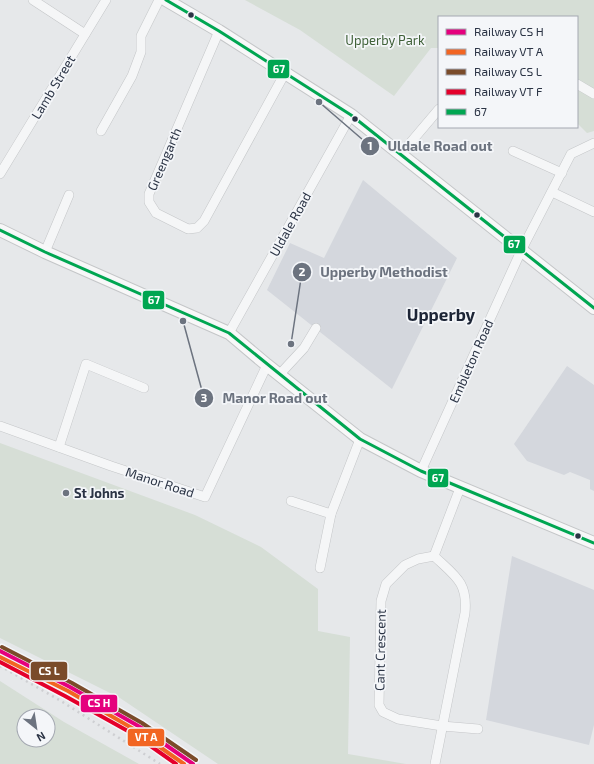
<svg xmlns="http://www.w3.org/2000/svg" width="594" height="764" font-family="'Exo 2',sans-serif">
  <rect width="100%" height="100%" fill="#e6e8ea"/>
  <g fill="#d4d7dd">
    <polygon points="363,180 457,258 392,389 267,290 290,243 324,258"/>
    <polygon points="567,366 594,385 594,491 590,489 590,480 570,472 564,475 527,461 514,444"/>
    <polygon points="512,556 594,590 594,725 589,745 486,720"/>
  </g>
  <g fill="#d6ded6" fill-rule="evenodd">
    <polygon points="245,0 594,0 594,131 587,133 577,123 577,17 439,17 439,48 431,48 394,96 300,30"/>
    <polygon points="0,443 195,515 261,547 318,589 318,631 350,637 348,754 406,764 218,764 120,698 0,638"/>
    <path d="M0 681 64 722 139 764H0ZM24 716H48V740H24Z"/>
  </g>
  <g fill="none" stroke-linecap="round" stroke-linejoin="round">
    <g stroke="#c4c6c8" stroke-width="10">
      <g id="street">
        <polyline points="33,0 85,34"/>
        <polyline points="219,31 149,194 149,202 156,213 188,229 197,228 204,221 285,73"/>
        <polyline points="577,84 594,94"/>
        <polyline points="101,131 132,76 141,52 141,36 159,0"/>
        <polyline points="513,151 562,173"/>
        <polyline points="400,155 439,109"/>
        <polyline points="0,174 106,0"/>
        <polyline points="552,192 594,212"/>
        <polyline points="45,252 69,195"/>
        <polyline points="229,333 351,115"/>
        <polyline points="279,375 304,348 316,328"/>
        <polyline points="0,426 111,466 205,497 267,365"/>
        <polyline points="59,447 86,364 144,388"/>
        <polyline points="421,471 521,251 571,154 594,143"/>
        <polyline points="291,501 331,514"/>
        <polyline points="434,556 418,559 405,565 386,584 381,601 379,705 383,712 398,719 442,726 478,729"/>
        <path d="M434 556C455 576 468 582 465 613L435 764"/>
        <polyline points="434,556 460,488"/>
        <polyline points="320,568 331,514 360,439"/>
      </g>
    </g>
    <g stroke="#c4c6c8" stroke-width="14">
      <g id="secondary">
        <polyline points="166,0 219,31 351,115 594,308"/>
        <polyline points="0,230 45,252 229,333 267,365 360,439 421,471 594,543"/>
      </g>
    </g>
    <use href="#street" stroke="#f5f6f7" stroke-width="9"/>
    <use href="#secondary" stroke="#f8f8f8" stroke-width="12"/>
    <polyline stroke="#cecfd2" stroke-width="2.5" stroke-dasharray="2 4" stroke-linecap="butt" points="0,666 61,701 160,764"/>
    <g stroke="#f4f6f9" stroke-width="6">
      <g id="bus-1">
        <polyline points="166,0 219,31 351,115 594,308"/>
        <polyline points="0,230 45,252 229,333 360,439 421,471 594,543"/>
      </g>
    </g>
    <use href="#bus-1" stroke="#00a651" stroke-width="3"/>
    <g stroke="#f4f6f9" stroke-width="7">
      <polyline id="rail-1" points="0,651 70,687 140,727 193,764"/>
    </g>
    <g stroke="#f4f6f9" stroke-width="7">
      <polyline id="rail-2" points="0,657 68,691 137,731 184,764"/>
    </g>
    <g stroke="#f4f6f9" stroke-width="7">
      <polyline id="rail-3" points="2,647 72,683 142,723 196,760"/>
    </g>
    <g stroke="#f4f6f9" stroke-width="7">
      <polyline id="rail-4" points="0,662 65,696 135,735 176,764"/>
    </g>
    <use href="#rail-1" stroke="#e5007d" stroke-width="4"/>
    <use href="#rail-2" stroke="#f26522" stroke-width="4"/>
    <use href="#rail-3" stroke="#7a4b2a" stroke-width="4"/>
    <use href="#rail-4" stroke="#e4002b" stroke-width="4"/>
  </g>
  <g fill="#2b3445" stroke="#f4f6f9" stroke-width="1.5">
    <circle cx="191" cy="15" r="3.5"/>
    <circle cx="355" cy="119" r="3.5"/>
    <circle cx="477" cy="215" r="3.5"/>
    <circle cx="578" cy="536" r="3.5"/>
  </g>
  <circle fill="#6c737f" stroke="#f4f6f9" stroke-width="1.5" cx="66" cy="493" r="4"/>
  <g text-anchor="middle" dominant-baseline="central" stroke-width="3.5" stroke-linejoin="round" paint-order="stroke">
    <g font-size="13" fill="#3f6138" stroke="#f4f6f9">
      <text x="385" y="40">Upperby Park</text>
    </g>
    <g font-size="13" fill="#2b3445" stroke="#f4f6f9">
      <text transform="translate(53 87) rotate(-59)">Lamb Street</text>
      <text transform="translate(164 159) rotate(-67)">Greengarth</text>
      <text transform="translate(290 224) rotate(-61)">Uldale Road</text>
      <text transform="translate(471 361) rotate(-66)">Embleton Road</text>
      <text transform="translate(160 482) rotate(18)">Manor Road</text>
      <text transform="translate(380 650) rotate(-89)">Cant Crescent</text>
    </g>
    <g font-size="13" font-weight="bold" fill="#2b3445" stroke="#f4f6f9" text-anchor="start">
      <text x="74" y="493">St Johns</text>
    </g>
    <g font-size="17" font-weight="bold" fill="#1d2536" stroke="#f4f6f9">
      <text x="441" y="314">Upperby</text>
    </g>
  </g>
  <path fill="none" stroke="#6c737f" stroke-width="1.5" d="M319 102L370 146M291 344L302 272M183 321L204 398"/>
  <g fill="#6c737f" stroke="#f4f6f9" stroke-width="1.5">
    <circle cx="319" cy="102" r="4"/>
    <circle cx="291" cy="344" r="4"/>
    <circle cx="183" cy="321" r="4"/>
    <circle cx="370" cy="146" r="10"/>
    <circle cx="302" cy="272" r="10"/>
    <circle cx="204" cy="398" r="10"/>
  </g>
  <g font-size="12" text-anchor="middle" font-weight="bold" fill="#fff">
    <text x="370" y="150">1</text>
    <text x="302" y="276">2</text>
    <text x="204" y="402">3</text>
  </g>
  <g font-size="14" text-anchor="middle" font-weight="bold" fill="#6c737f" stroke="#f4f6f9" stroke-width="3.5" stroke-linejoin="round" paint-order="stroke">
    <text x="440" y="151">Uldale Road out</text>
    <text x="384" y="277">Upperby Methodist</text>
    <text x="275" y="403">Manor Road out</text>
  </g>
  <g stroke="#f4f6f9" stroke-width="1.5">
    <rect x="267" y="59" width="23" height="20" rx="4" fill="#00a651"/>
    <rect x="503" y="235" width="23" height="19" rx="4" fill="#00a651"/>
    <rect x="142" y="290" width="23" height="20" rx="4" fill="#00a651"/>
    <rect x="427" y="468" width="22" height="20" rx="4" fill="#00a651"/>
    <rect x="30" y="661" width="38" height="20" rx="4" fill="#7a4b2a"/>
    <rect x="80" y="694" width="38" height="19" rx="4" fill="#e5007d"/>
    <rect x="127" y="728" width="38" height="19" rx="4" fill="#f26522"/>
  </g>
  <g font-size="11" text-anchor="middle" font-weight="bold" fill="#fff">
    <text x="279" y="73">67</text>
    <text x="514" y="248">67</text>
    <text x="154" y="304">67</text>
    <text x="438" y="482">67</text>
    <text x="49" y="675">CS L</text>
    <text x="99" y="707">CS H</text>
    <text x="146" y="741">VT A</text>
  </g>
  <rect x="438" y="16" width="140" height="112" fill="#f4f6f9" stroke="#a4a8b1"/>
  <rect x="446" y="29" width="20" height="6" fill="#e5007d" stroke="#a4a8b1"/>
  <text x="474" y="36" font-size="12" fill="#2b3445">Railway CS H</text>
  <rect x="446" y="49" width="20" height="6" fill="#f26522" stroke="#a4a8b1"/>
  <text x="474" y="56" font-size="12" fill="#2b3445">Railway VT A</text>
  <rect x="446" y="69" width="20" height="6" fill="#7a4b2a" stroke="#a4a8b1"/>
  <text x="474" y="76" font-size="12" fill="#2b3445">Railway CS L</text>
  <rect x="446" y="89" width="20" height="6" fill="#e4002b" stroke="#a4a8b1"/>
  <text x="474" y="96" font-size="12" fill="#2b3445">Railway VT F</text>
  <rect x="446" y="109" width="20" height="6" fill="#00a651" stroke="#a4a8b1"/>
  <text x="474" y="116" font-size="12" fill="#2b3445">67</text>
  <g transform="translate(36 728) rotate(150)"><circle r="19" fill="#f4f6f9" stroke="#a4a8b1"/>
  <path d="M0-3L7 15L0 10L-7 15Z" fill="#6c737f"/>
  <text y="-6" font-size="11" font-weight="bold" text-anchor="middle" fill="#2b3445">N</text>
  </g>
</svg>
